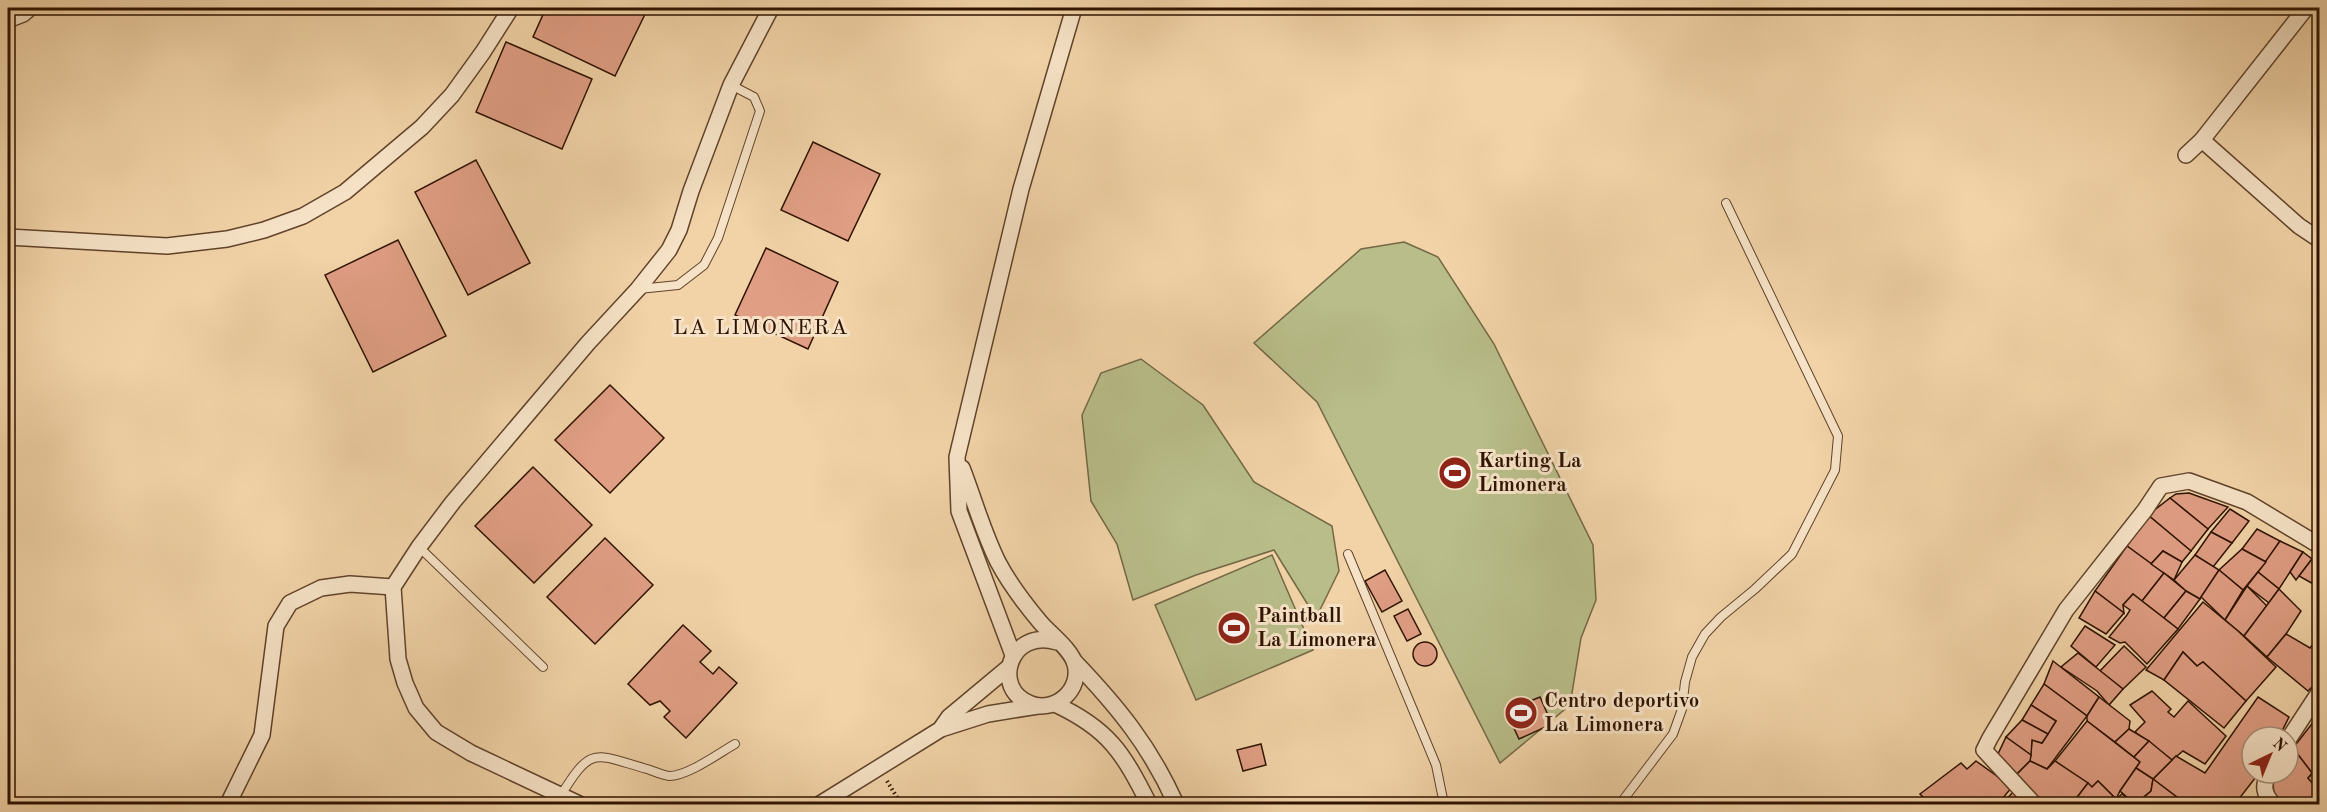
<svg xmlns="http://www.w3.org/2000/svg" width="2327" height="812" font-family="'Old Standard TT',serif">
  <rect width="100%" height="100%" fill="#f1d3a7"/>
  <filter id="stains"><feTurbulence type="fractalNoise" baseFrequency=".00333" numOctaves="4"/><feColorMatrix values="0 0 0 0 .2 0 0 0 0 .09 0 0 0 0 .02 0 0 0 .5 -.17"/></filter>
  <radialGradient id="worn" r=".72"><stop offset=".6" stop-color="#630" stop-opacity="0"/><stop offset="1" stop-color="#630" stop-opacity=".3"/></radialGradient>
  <g fill="#b8bd89" stroke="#746844" stroke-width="1.5">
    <polygon points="1404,242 1438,257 1494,344 1593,545 1596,600 1581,638 1570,705 1500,763 1317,402 1254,343 1361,249"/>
    <polygon points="1141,359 1203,405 1254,482 1332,526 1339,571 1316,618 1274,550 1196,575 1133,600 1117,544 1091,501 1082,415 1101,373"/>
    <polygon points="1272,555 1313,650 1196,700 1155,605"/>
  </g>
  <g fill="#e09e84" stroke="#2f1300" stroke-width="1.5">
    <polygon points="546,8 648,8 615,76 533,37"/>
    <polygon points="506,42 592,79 562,149 476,112"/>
    <polygon points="813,142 880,174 848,241 781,210"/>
    <polygon points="476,160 530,263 468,295 415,192"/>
    <polygon points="398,240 446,336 373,372 325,275"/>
    <polygon points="766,248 838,282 808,349 735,315"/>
    <polygon points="610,385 664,438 610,493 555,440"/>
    <polygon points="533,467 592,525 534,583 475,526"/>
    <polygon points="2189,493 2228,507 2208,529 2170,498 2176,494"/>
    <polygon points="2170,498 2208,529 2191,551 2148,515"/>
    <polygon points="2230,509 2249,521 2232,543 2211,532"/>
    <polygon points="2148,515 2191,551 2182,562 2163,551 2151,564 2127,546"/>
    <polygon points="2257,529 2280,541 2266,562 2242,549"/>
    <polygon points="2211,532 2232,543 2213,567 2195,555"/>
    <polygon points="605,538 653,585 595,644 547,597"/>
    <polygon points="2280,541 2303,552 2279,589 2258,572"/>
    <polygon points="2127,546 2164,573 2142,601 2133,594 2123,605 2124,613 2095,591"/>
    <polygon points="2242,549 2266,562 2243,590 2219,570"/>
    <polygon points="2163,551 2182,562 2174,580 2151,564"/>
    <polygon points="2303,552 2312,559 2296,580 2290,572"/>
    <polygon points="2195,555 2219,570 2200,599 2186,591 2174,580"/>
    <polygon points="2312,559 2320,563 2320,583 2317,586 2299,576"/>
    <polygon points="1385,570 1402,601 1382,612 1365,581"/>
    <polygon points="2219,570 2243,590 2225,620 2201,597"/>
    <polygon points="2258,572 2279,589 2269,603 2247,586"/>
    <polygon points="2164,573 2186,591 2164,618 2142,601"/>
    <polygon points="2247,586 2267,606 2244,636 2225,620"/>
    <polygon points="2279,589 2301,611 2286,634 2267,657 2244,636"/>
    <polygon points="2095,591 2124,613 2106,634 2079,618"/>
    <polygon points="2186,591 2200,599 2178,629 2164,618"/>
    <polygon points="2133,594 2178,629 2147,664 2125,642 2120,643 2109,637 2127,615 2130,610 2123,605"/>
    <polygon points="2203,602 2238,631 2276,667 2246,701 2203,662 2197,666 2183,652 2164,680 2146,670"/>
    <polygon points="1408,609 1421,634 1407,641 1394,616"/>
    <polygon points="683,625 711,651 700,662 713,674 719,667 737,683 686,738 664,717 670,711 660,701 650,705 628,684"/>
    <polygon points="2085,626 2115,645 2096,667 2071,646"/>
    <polygon points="2286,634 2310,648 2316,640 2320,643 2320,679 2308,691 2267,657"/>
    <circle cx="1425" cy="654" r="12"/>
    <polygon points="2124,646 2146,667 2123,689 2100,671"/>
    <polygon points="2183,652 2197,666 2203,662 2246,701 2224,728 2164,680"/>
    <polygon points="2078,653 2123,689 2109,705 2097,691 2061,667"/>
    <polygon points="2053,661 2099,697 2087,716 2044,684"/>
    <polygon points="2044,684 2087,716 2047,769 2030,761 2032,740 2042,743 2056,721 2031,705"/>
    <polygon points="2152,691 2171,709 2168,712 2174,717 2188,701 2226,736 2205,764 2183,751 2172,760 2135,732 2145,722 2130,705"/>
    <polygon points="1540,697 1552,724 1519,739 1506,711"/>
    <polygon points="2099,697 2130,721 2129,729 2115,742 2087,721 2087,716"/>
    <polygon points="2258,697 2289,717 2279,737 2252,737 2252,773 2259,773 2235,804 2186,804 2153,779 2176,756 2205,773"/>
    <polygon points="2031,705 2056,721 2048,734 2022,720"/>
    <polygon points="2318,716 2320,768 2312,773 2293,748"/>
    <polygon points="2022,720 2048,734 2042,743 2032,740 2031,755 2006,737"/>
    <polygon points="2087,721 2140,762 2120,791 2116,799 2098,781 2092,787 2055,761"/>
    <polygon points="2129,729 2149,741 2134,757 2115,742"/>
    <polygon points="2006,737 2031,755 2030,761 2015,776 1998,754"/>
    <polygon points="2149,741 2172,760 2153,779 2136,768 2140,762 2134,757"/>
    <polygon points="1261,744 1266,765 1243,771 1237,750"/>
    <polygon points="2293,748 2312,773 2308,778 2320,792 2320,795 2310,804 2278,804 2274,800 2273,780 2277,773 2288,773 2288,756"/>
    <polygon points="1976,761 2012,787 1998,804 1930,804 1920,794 1961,763 1967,769"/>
    <polygon points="2030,761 2047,769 2055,761 2088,783 2072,804 2044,804 2015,776"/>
    <polygon points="2136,768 2153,779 2151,791 2135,804 2120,791"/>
    <polygon points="2320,768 2320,792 2308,778"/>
    <polygon points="2153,779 2186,804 2136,804 2151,791"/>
    <polygon points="2098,781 2121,804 2072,804 2088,783 2092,787"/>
    <polygon points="2014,791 2024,802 2023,804 2002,804"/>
    <polygon points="2122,794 2135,804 2121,804 2116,799"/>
  </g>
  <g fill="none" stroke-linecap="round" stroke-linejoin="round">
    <g stroke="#60432a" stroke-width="10">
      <g id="lane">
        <polyline points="639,289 678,285 704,265 718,238 760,111 754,97 731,85"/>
        <polyline points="419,547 543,667"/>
        <polyline points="1348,554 1436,765 1444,804"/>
        <path d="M561 795C592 745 594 754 647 769 653 771 662 775 669 776 688 776 719 753 735 744"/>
        <polyline points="1620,804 1673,734 1682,709 1685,682 1692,657 1705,634 1721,617 1755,589 1792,554 1835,470 1838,436 1726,203"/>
      </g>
    </g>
    <g stroke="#60432a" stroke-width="18">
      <g id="street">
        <polyline points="8,20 23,14 30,8"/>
        <polyline points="2202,140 2306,8"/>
        <polyline points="2186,155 2202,140 2299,226 2320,240"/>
        <polyline points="8,237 167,246 227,239 264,230 303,216 345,192 422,127 452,95 483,52 511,8"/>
        <path d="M962 468C974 499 983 532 998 562 1009 583 1025 604 1040 622 1050 634 1071 649 1075 664 1082 689 1056 713 1031 704 990 689 1010 627 1057 642"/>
        <polyline points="1013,655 959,511 957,457 1021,189 1074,8"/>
        <path d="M1074 661C1118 707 1150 746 1176 804"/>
        <path d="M1055 704C1109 729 1123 753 1149 804"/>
        <polyline points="942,727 949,717 1009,667"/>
        <polyline points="2288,740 2320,691"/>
        <path d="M2269 773C2262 786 2264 794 2273 804"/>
        <polyline points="228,804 262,735 276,626 290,603 321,588 350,584 393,587"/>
        <polyline points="579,804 471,753 436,732 416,708 405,683 398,659 393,587 419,547 453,502 588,343 638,289 669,250 679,230 691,191 731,85 771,8"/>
        <polyline points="820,804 941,729 988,714 1038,706"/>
        <polyline points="2034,804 1984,750 1990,738 2066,610 2145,510 2161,486 2189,481 2247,502 2320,546"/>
      </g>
    </g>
    <polyline stroke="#2f1300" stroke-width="4" stroke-dasharray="1.5 3" stroke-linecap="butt" points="887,781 901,804"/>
    <use href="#lane" stroke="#f6e2c6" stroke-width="8"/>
    <use href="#street" stroke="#f6e2c6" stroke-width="15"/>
  </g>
  <defs>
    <g id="stadium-disc" transform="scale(1.725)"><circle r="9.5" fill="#8f2418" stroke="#f6e2c6"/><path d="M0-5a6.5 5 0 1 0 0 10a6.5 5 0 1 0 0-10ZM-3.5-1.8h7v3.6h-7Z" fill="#fff"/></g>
  </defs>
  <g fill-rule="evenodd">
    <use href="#stadium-disc" x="1455" y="473"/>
    <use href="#stadium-disc" x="1234" y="628"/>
    <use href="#stadium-disc" x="1521" y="713"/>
  </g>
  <g text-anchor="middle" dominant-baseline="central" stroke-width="6" stroke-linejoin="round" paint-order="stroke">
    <g font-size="21" font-weight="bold" fill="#2f1300" stroke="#f6e2c6" text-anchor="start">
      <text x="1478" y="461">Karting La<tspan x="1478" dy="24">Limonera</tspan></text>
      <text x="1257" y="616">Paintball<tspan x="1257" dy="24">La Limonera</tspan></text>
      <text x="1544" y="701">Centro deportivo<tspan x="1544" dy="24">La Limonera</tspan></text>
    </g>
    <g font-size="22" letter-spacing="1.5" fill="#2f1300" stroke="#f6e2c6">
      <text x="761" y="328">LA LIMONERA</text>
    </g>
  </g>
  <rect width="2327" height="812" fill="none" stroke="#f1d3a7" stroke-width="30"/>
  <rect x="9" y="9" width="2309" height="794" fill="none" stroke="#2f1300" stroke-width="3"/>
  <rect x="15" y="15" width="2297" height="782" fill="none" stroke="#2f1300" stroke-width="1.5"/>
  <g transform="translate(2270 755) rotate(43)"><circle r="28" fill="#f6e2c6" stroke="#a68f77" stroke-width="1.5"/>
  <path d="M0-4.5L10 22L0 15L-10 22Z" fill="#8f2418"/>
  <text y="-9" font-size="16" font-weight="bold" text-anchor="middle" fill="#2f1300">N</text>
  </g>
  <rect width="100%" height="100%" filter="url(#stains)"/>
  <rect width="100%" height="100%" fill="url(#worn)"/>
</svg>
